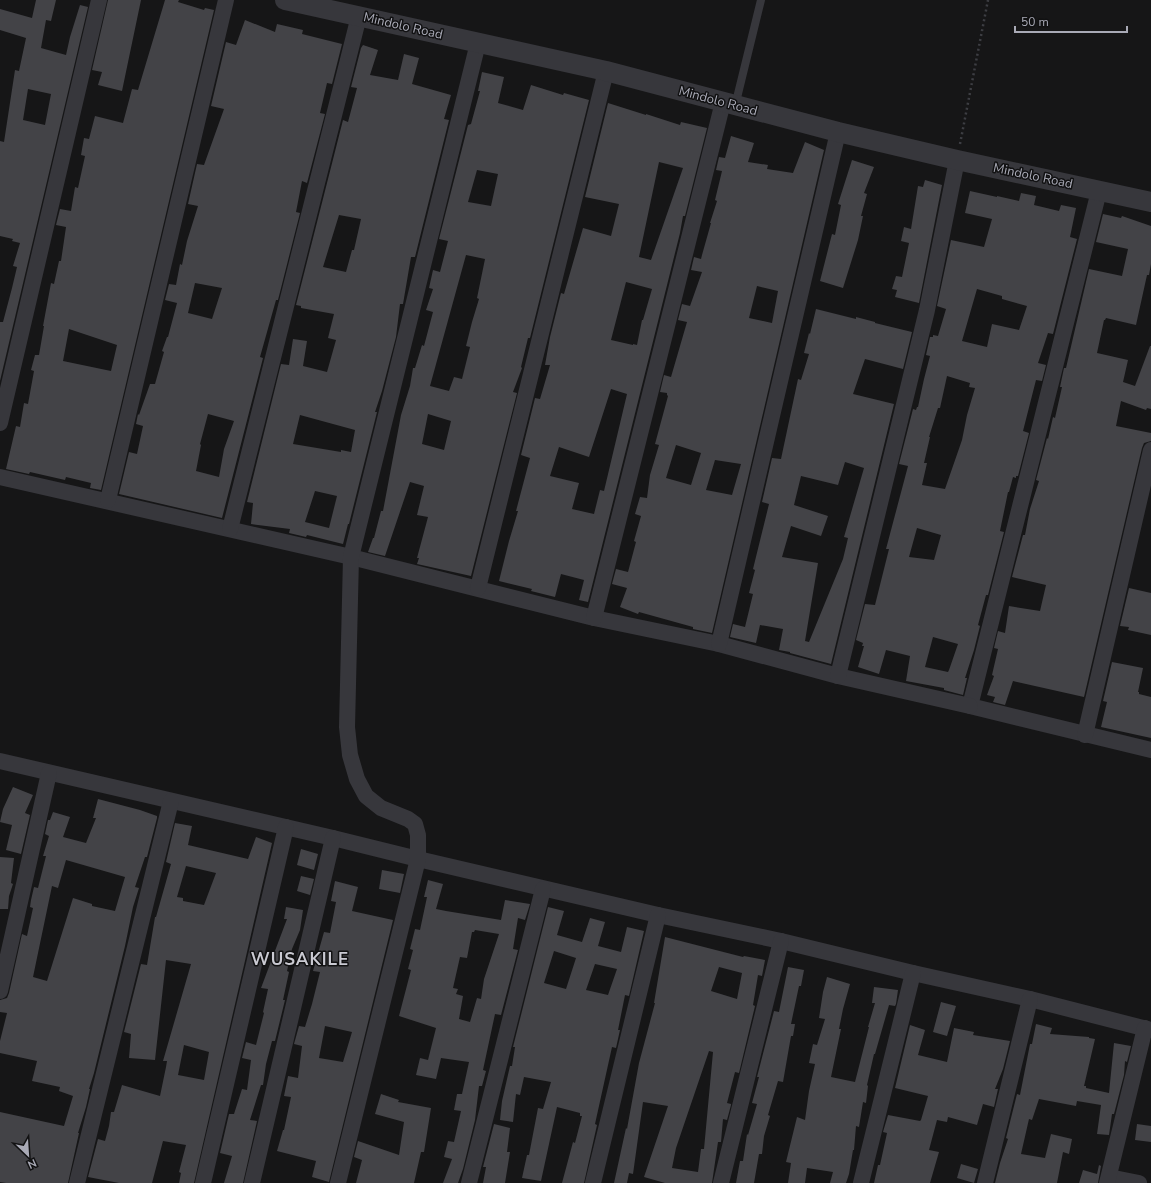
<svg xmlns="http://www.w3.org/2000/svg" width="1151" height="1183" font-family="'Nunito Sans',sans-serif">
  <rect width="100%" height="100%" fill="#161617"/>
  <g fill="#434347" fill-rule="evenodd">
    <path d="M36 0H56L51 21 46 20 41 48 66 55 70 37 80 5 88 7 0 381V322H3L12 288 17 267 13 266 20 243 12 241 13 239 0 236V141L4 142 15 70 19 71 26 38 0 30V9L32 18ZM28 89 51 94 45 125 23 120Z"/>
    <polygon points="108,0 141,0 122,91 98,85 102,72 92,70"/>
    <path d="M165 0H179L178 2 204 10 205 8 214 10 101 490 90 488 91 483 66 477 65 480 30 472 29 474 6 469 16 426 20 427 24 403 28 404 34 371 31 370 35 355H39L44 326H43L51 283 54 284 59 261H61L66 227 56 225 60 209 71 211 75 187 78 188 85 156 81 155 84 138 89 139 95 116 123 123 132 89 138 90ZM69 329 117 345 111 371 63 361Z"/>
    <path d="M245 20 275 32 277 24 303 30 302 34 342 44 332 84 327 83 320 113 325 114 307 183 302 181 296 212 300 213 278 300H276L260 357 263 358 222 518 119 494 129 452 137 454 143 426 136 424 138 414 139 415 150 384H155L164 352 162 351 167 337H168L177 303 165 300 169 284 176 285 180 264 182 265 187 241 198 206 188 204 197 164 204 165 224 109 211 106 226 42 236 45ZM195 283 222 288 212 319 188 313ZM208 414 234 421 224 449 219 477 196 471 201 445 200 444Z"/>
    <path d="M363 45 378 50 370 75 398 80 404 54 419 58 412 84 451 95 444 119 449 120 415 257H411L403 304H400L396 337 382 391 375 412H377L349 524H348L343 544 307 535 306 537 289 533 290 529 251 524 253 503 247 502 281 364 289 365 293 339 307 341 303 366 327 372 336 340 328 338 334 314 301 308V306L296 305 343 120 348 122 357 88 351 87 361 48ZM339 215 361 219 354 250H352L346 272 323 267ZM300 415 355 430 351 452 341 450V452L293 444ZM315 491 337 496 329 528 305 522Z"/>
    <path d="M482 72 504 77 498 103 523 110 531 85 563 95 564 93 589 100 530 338H528L521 367 522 368 513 392 517 393 471 576 417 564 419 558H417L428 517 417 515 424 486 410 482 385 556 368 552 373 538H374L381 511H383L401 415 410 386 413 368H415L422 345 424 346 433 312 426 310 433 289 429 288 433 270 440 272 448 241 439 239 468 125 471 124 480 91H478ZM477 170 498 174 491 206 468 202ZM466 255 485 259 477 298 479 299 472 322 466 346 470 347 462 379 454 377 449 391 430 386ZM428 414 451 421 444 450 422 444Z"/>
    <path d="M608 103 646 115V114L680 125 681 122 707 128 685 216H683L680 233 588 602 579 600 584 580 561 574 555 597 531 591 532 589 499 581 509 541 518 511H516L530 458 521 455 535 398 540 399 550 365H545L550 337 561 293 564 294 583 228 611 236 619 204 585 197ZM659 162 683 168 651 260 639 257ZM626 282 652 289 643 320H642L637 345 633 344V345L611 340ZM611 389 627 394 604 491 600 490 594 514 572 509 579 483 550 476 559 447 589 457Z"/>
    <path d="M731 136 754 143 748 162 768 165 767 169 793 173 805 142 824 150 712 633 693 629V627L639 612 638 614 620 607 627 588 612 584 616 569 628 572 636 542 634 541 641 516 635 514 640 497 647 498 650 475 659 445 655 444 668 396 667 395V393L660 392 664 375 671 377 687 322 678 320 682 304 690 306 702 272 691 270 694 257 701 259 702 255 711 223H710L717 201 715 200 722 171 716 170 719 157 725 158ZM757 286 778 291 772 323 749 318ZM676 445 701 453 691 485 666 478ZM715 460 741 464 732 495 706 490Z"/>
    <polygon points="852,160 874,167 864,193 867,194 861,216 863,216 858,240 843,288 820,281 832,234 835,235 841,205 838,204"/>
    <polygon points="925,180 942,185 919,303 895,297 897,290 892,289 896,276 902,277 909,243 901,241 904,227 911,229 918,186 923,187"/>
    <path d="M970 191 997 197V196L1019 201 1021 193 1036 196 1034 205 1059 211 1061 205 1076 208 1070 237 1077 239 1053 334 1048 333 1038 363 1046 365 1042 381 1036 380 1023 431 1029 433 1018 476H1016V478L1013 477 1009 492H1008L1000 531 1004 532 988 595H986L978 625 980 626 974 650 965 678H967L963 695 944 690V688L906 681 910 656 886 650 879 674 858 667 864 646H862L863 643 856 640 865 604 875 605 889 549H886L908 466 899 464 913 409 916 410 917 407H918L924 379 930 356 926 355 930 337H933V335L938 336 946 309 937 306 951 240 984 247 992 219 965 213ZM977 289 1002 296V299L1027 306 1019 330 992 324 987 347 962 341ZM947 376 970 383 969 387 975 388 967 415 962 440 945 489 922 485 927 463H924L930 437H929L938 408H940ZM917 528 941 535 934 560 909 557ZM933 637 958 644 949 670 948 672 925 667Z"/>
    <polygon points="1103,214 1121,218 1122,216 1151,226 1151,264 1149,275 1147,275 1136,325 1106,318 1105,320 1104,320 1097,353 1128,360 1123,382 1135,386 1150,346 1151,346 1151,409 1147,408 1146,410 1121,401 1116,426 1151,433 1151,441 1144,443 1142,448 1084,697 1013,681 1005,705 993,702 995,697 987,695 994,676 992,675 998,649 994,648 998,631 1005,633 1009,606 1040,611 1046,585 1012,577 1023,535 1025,535 1030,509 1039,481 1036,480 1047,438 1048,439 1053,417 1055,418 1062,387 1060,387 1064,368 1066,368 1089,269 1122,276 1128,249 1096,242"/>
    <path d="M816 309 856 319V317L875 322V323L912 332 903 369 865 359 853 394 894 404 831 664 790 653V652L779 650 783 629 760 625 756 643 730 637 733 624 745 627 753 594 749 593 755 570 753 569 769 504 762 502 772 458 781 459 798 379 801 380 809 354 804 353 809 333 810 334ZM845 462 864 468 844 537 848 538 843 559 809 642 805 641 818 563 782 557 791 526 821 536 828 516 794 505 801 476 838 485Z"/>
    <polygon points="1129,588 1151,593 1151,635 1128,630 1129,627 1120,626"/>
    <polygon points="1112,662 1143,668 1138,692 1139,692 1139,694 1151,697 1151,738 1101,727 1107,702 1103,701"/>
    <polygon points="13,787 33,795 25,813 30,815 21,854 6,850 12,825 0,822 3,809"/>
    <path d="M98 799 140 810 157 816V818L147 857H145L135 887 139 888 133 907 125 946 94 1073 89 1089H90L86 1107 78 1133H79L68 1183H6L0 1182V1112L64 1126 73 1096 59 1091 60 1087 32 1081 37 1061 0 1053V1041L7 1013 0 1012V1000L7 998 9 993 22 934 27 936 33 908 30 907 31 900 34 887 38 888 46 856H43L49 836 45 834 48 820H50L53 812 70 817 63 837 86 843 96 818H93ZM66 860 125 877 115 911 92 906V904L73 898 47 981 33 977 52 886 58 888Z"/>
    <path d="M175 823 192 826 188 845 248 859 256 837 272 843 194 1183H179L181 1173 179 1172 186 1145 163 1141 152 1183H119L88 1177 98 1139 105 1141 109 1126 111 1112H114L122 1085 160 1096 166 1067 167 1061H163L191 964 166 960 155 1060 129 1058 131 1034 124 1032 141 964 147 965 155 917H156L171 864 166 862ZM186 866 216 873 204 905 183 901V898L177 897ZM184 1045 209 1052 204 1080 178 1075Z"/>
    <polygon points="301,849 318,854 314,870 297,865"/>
    <polygon points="0,857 14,858 11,883 13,884 9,896 8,909 0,909"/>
    <polygon points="382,870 404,874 400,893 379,889"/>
    <polygon points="301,876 314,879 310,895 297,891"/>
    <path d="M428 880 443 884 436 909 446 911 501 920 505 900 530 904 525 920 518 918 513 949 518 950 501 1015 495 1014 483 1070 486 1071 482 1086H479L475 1120 463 1169 458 1183H443L452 1159 444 1157 448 1141 454 1142 461 1111 454 1110 457 1094H462L469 1062 441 1058 436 1079 416 1075 420 1058 428 1060 436 1028 399 1016 411 970 408 969 413 950 410 949 415 929 420 930 427 897H424ZM475 930 499 934 484 979 481 999 477 998 470 1022 459 1019 463 996 456 994 458 989 453 988 460 957 467 958 472 932H474Z"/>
    <path d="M335 881 358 887 352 911 393 920 329 1182 312 1177 316 1161 277 1151 283 1130H284L291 1097 284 1096 288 1076 298 1078 302 1046 294 1044 299 1026 305 1027 312 1004 320 972 313 971 324 932 330 933 336 902 331 901ZM325 1026 352 1032 343 1062 319 1058Z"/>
    <polygon points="286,907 303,910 300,930 292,949 287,971 289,972 283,1000 285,1000 275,1041 272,1041 266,1064 263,1085 261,1085 250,1120 257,1121 243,1183 224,1183 232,1156 220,1153 229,1114 234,1114 242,1089 247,1090 251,1060 242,1058 246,1042 256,1045 264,1013 263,1012 268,989 261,988 287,919 284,919"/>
    <path d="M548 907 564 911 557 935 582 942 590 918 605 922 598 946 621 952 627 927 644 931 629 996 625 995 618 1030H620L616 1048 612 1047 595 1124 597 1125 584 1183H562L573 1142 575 1143 582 1116H580V1113L557 1107 541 1181 522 1178 527 1155H529L538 1108 543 1109 551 1082 524 1077 520 1095 516 1094 513 1122 500 1120 502 1101 510 1066H512L515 1047H513ZM554 951 576 958 566 989 544 983ZM595 964 617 969 608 995 586 990Z"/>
    <path d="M665 937 743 957 744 956 765 960 762 976 758 975 753 1005 755 1006 739 1073 735 1072 727 1103 731 1104V1105L727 1120 723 1119 721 1142H718L712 1183H665L644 1177 668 1106 643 1102 633 1174 629 1173 627 1183H614L626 1128 627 1129 639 1063 655 1003H654ZM719 967 742 973 737 999 711 991ZM709 1051 713 1052 704 1149H701L698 1172 672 1168 676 1148Z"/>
    <polygon points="788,967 804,970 801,986 799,986 791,1024 795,1024 793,1036 791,1036 783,1082 778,1081 768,1115 770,1116 764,1136 762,1154 759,1154 754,1183 736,1183 740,1161 743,1161 747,1134 748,1135 757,1104 752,1103 759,1077 757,1077 774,1011 779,1012"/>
    <polygon points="827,977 850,984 843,1009 839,1029 841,1029 831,1077 855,1082 869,1027 868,1027 875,1003 872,1003 874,987 898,990 896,1004 895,1006 889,1005 875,1054 874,1054 867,1085 868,1086 866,1103 863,1102 859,1127 856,1126 854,1150 853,1150 849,1174 846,1183 830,1183 833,1172 807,1168 805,1183 788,1183 791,1163 786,1162 797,1117 805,1120 809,1091 815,1064 809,1063 813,1044 817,1045 825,1019 819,1018 823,992"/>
    <polygon points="941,1002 956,1006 947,1036 933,1032"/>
    <polygon points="1036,1024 1052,1028 1050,1034 1089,1037 1089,1038 1095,1039 1084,1086 1086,1086 1086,1088 1109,1093 1114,1043 1131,1046 1127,1062 1125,1061 1124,1075 1114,1114 1112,1114 1109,1135 1097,1134 1101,1105 1077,1101 1076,1106 1039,1099 1032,1120 1029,1119 1021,1154 1045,1158 1051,1134 1072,1139 1069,1154 1063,1152 1057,1183 995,1183 1000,1163 1008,1139 1006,1138 1017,1094 1020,1095 1030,1044 1032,1044"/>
    <polygon points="910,1025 925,1030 918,1055 947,1062 954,1028 974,1032 973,1035 1010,1041 1003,1069 995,1089 998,1089 994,1107 983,1104 977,1125 948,1117 947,1122 937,1120 929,1150 939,1152 930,1183 874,1183 878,1165 880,1165 887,1133 883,1132 888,1115 920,1121 921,1120 928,1096 895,1088"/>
    <polygon points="381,1094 399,1100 398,1102 431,1108 424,1152 421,1152 414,1183 356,1183 362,1160 354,1157 358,1141 399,1155 404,1122 375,1114"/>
    <polygon points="494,1124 510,1128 507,1152 510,1152 505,1183 483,1183 486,1167 483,1167"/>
    <polygon points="1137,1124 1151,1126 1151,1142 1135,1140"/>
    <polygon points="961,1164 978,1169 974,1183 957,1178"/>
    <polygon points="1099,1165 1101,1166 1098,1183 1079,1183 1083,1170 1097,1174"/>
  </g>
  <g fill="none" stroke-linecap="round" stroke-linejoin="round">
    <polyline stroke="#3d3e43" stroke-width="2.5" stroke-dasharray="2 3" stroke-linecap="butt" points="960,144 988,0"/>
    <polyline stroke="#37373c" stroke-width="8" points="735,106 761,0"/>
    <g stroke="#37373c" stroke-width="16">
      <polyline points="1099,191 970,706 1151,750"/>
      <polyline points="0,423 99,0"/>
      <polyline points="0,477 351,557 594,618 719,644 838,676 970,706"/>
      <polyline points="108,500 226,0"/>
      <polyline points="230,529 359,16"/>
      <polyline points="478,588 606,71"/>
      <polyline points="594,618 723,102"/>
      <polyline points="719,644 838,132"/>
      <polyline points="838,676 927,310 957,160"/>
      <polyline points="1085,735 1151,450"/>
      <polyline points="0,761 333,838 418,859 658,915 781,941 913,973 1030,999 1151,1030"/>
      <polyline points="0,991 49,773"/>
      <polyline points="1109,1177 1139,1183"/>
      <polyline points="77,1183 171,801"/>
      <polyline points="203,1183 286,827"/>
      <polyline points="252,1183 333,838"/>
      <polyline points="338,1183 418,859 418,835 415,824 408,819 381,808 366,796 357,779 350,755 347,727 351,557 478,43"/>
      <polyline points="469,1183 543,889"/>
      <polyline points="593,1183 658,915"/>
      <polyline points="721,1183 781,941"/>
      <polyline points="861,1183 913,973"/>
      <polyline points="985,1183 1030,999"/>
      <polyline points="1107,1183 1145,1028"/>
    </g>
    <polyline stroke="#37373c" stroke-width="20" points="285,0 606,71 838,132 957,160 1151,202"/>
  </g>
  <g text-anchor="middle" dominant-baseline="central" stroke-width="3" stroke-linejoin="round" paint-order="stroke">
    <g font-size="13" fill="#a9aab6" stroke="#111112">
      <text transform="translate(403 26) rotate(13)">Mindolo Road</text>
      <text transform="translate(718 101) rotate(15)">Mindolo Road</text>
      <text transform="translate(1033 176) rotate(12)">Mindolo Road</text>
    </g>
    <g font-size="17" font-weight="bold" letter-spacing="1" fill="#cacad2" stroke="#111112">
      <text x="300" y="959">WUSAKILE</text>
    </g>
  </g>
  <g transform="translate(28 1155) rotate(155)" stroke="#111112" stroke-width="3" paint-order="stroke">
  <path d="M0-3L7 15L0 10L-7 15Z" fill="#a9aab6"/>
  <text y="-6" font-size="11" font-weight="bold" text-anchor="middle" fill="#a9aab6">N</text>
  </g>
  <path d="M1015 26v6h112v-6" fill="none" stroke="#a9aab6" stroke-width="2"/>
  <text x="1021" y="26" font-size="12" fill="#a9aab6" stroke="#111112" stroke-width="3" paint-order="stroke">50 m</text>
</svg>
